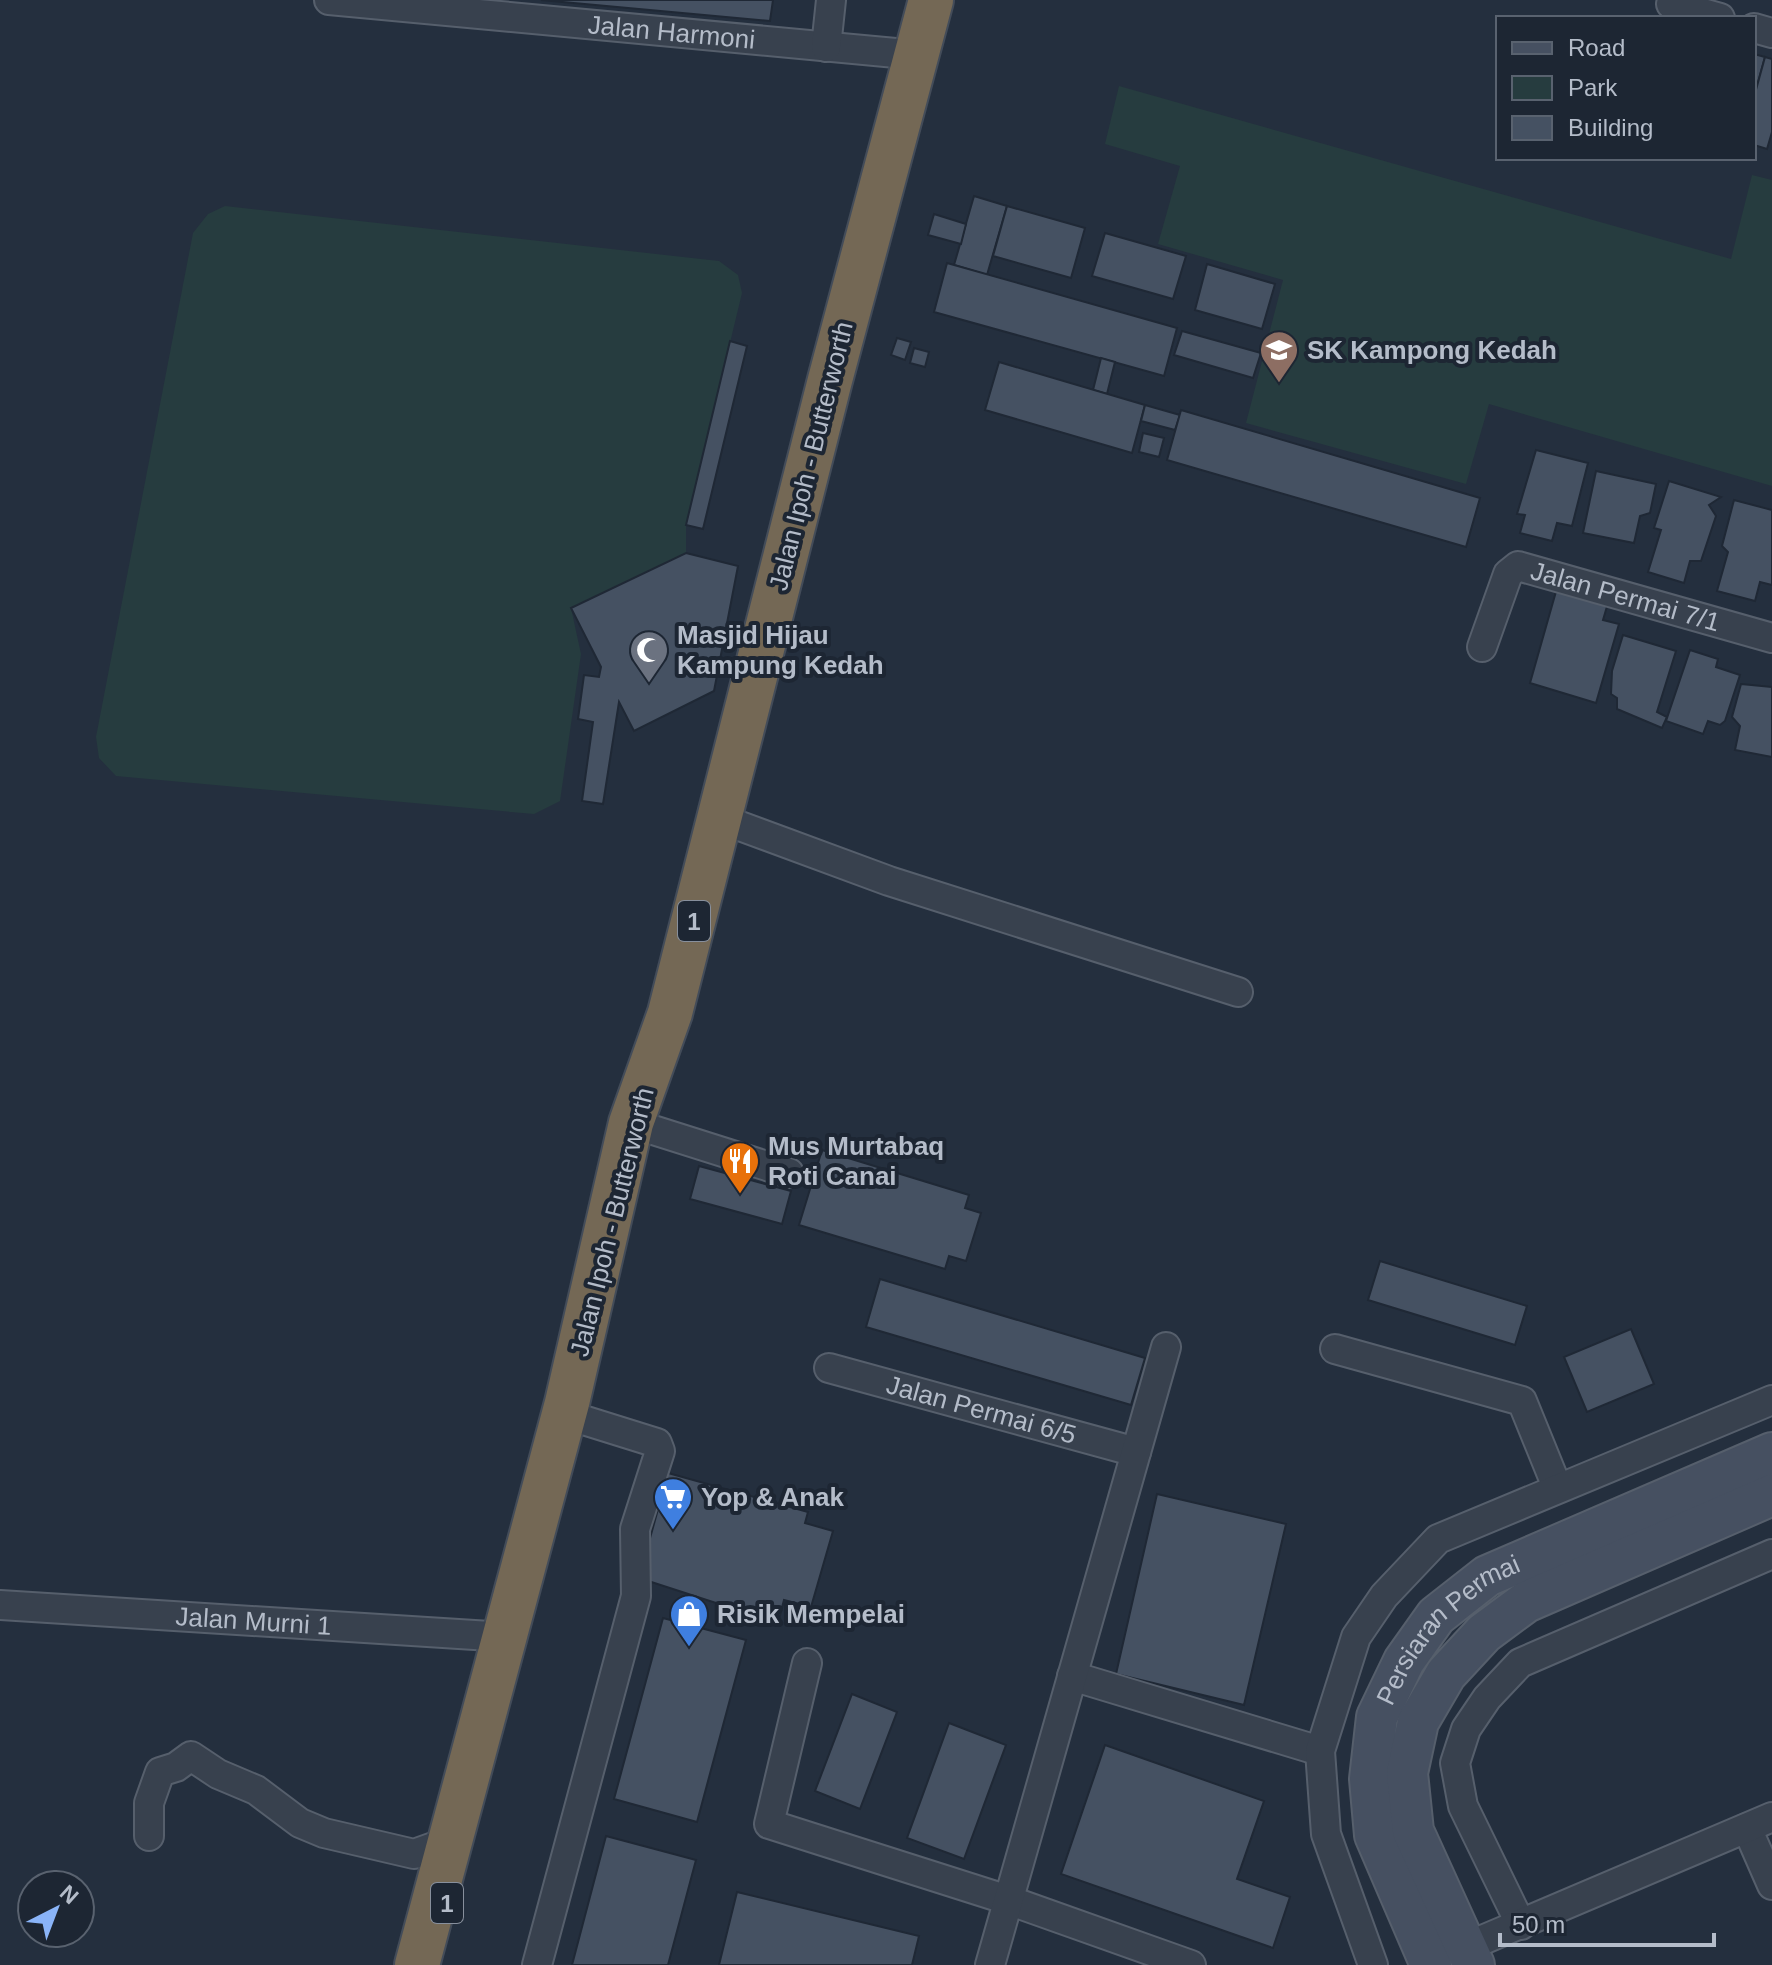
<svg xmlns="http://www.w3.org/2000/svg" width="1772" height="1965" font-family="Arial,sans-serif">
  <rect width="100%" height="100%" fill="#242f3e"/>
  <g fill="#263c3f">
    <polygon points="1119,86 1731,259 1752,175 1772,180 1772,486 1489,404 1466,484 1246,423 1283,280 1158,244 1180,166 1105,144"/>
    <polygon points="225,206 719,261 738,275 742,293 686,525 686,553 571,608 581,654 560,801 534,814 116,776 99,758 96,737 193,233 208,214"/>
  </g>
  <g fill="#455162" stroke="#1f2835" stroke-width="2">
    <polygon points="541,0 773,0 770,21"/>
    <polygon points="1754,54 1765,57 1754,97"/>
    <polygon points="1765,57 1772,59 1772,132 1767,149 1754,145 1754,97"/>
    <polygon points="974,196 1007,206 987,275 954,265"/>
    <polygon points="1007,206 1085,228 1071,278 993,256"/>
    <polygon points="934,214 966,224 961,244 928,235"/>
    <polygon points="1105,233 1186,256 1173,299 1092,276"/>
    <polygon points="947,263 1177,328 1164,376 934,312"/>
    <polygon points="1207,264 1275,284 1262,329 1195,310"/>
    <polygon points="1182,331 1261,353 1253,378 1174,355"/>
    <polygon points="1276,336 1294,340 1291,356 1273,353"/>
    <polygon points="897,338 911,342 905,360 891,355"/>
    <polygon points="730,341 747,346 703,529 686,525"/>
    <polygon points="914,348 929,352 925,367 910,363"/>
    <polygon points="1101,358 1115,362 1107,394 1093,390"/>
    <polygon points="999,362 1145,405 1132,453 985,410"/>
    <polygon points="1145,405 1180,415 1175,430 1141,421"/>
    <polygon points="1181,410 1480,498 1466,547 1167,460"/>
    <polygon points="1143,433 1164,438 1159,457 1139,452"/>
    <polygon points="1536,450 1588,463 1572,526 1557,523 1552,541 1520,533 1525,515 1517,514"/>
    <polygon points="1596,471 1656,484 1650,513 1640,516 1634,543 1583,533"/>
    <polygon points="1669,481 1721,497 1709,505 1716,516 1701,561 1690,561 1684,583 1648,572 1661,530 1654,528"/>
    <polygon points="1734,500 1772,510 1772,585 1760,582 1755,601 1717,591 1728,552 1722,546"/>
    <polygon points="686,553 738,566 714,691 634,731 619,702 603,804 582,801 593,722 578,719 584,675 599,677 601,667 571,608"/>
    <polygon points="1557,588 1608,603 1603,620 1619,624 1596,703 1530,683"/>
    <polygon points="1623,635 1676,651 1657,712 1667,717 1662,728 1617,709 1617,698 1611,694 1612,671"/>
    <polygon points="1690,650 1718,659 1716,667 1740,675 1725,721 1720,725 1708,721 1703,734 1666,721"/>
    <polygon points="1741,684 1772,687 1772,757 1735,750 1740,726 1732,717"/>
    <polygon points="822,1150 969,1195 965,1208 981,1213 966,1261 949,1256 945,1269 799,1225"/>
    <polygon points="699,1166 791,1191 782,1224 690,1199"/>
    <polygon points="1380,1261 1527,1306 1515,1345 1368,1300"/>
    <polygon points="880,1279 1145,1358 1131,1405 866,1327"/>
    <polygon points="1631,1329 1654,1384 1587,1412 1564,1357"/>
    <polygon points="668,1473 808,1512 805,1523 833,1531 811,1607 784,1600 778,1623 639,1578"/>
    <polygon points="1157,1494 1286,1524 1244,1705 1116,1674"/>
    <polygon points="663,1618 746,1640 697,1822 614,1799"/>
    <polygon points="852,1694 897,1712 860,1809 815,1791"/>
    <polygon points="949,1723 1006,1745 964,1859 907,1838"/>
    <polygon points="1105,1745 1264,1801 1237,1879 1290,1897 1273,1948 1061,1874"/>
    <polygon points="606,1836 696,1860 668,1965 572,1965"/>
    <polygon points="737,1892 919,1936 912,1965 719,1965"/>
  </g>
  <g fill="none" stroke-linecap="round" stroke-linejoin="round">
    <g stroke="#565f6c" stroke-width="32">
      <g id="street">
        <path id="s1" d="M329 0 917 55"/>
        <polyline points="1671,4 1720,18"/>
        <polyline points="1754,28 1772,33"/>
        <polyline points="826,47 831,0"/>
        <path id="s2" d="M1482 647 1508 574 1518 566 1772 638"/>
        <polyline points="721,819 889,881 1238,992"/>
        <polyline points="631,1123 789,1173"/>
        <polyline points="1335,1349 1522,1401 1557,1487"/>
        <path id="s3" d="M829 1368 1136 1452"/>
        <path id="s4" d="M0 1605 506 1637"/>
        <polyline points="807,1663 769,1824 1008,1900 1191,1965"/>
        <polyline points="1072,1676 1320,1751"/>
        <polyline points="1747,1828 1772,1885"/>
        <polyline points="149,1836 149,1803 160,1772 176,1767 191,1756 218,1774 256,1790 300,1823 324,1833 414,1854 453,1840"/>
        <polyline points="1521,1925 1463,1806 1455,1763 1466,1729 1487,1698 1520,1663 1772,1554"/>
        <polyline points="1466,1947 1772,1817"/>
        <polyline points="537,1965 636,1596 635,1529 660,1451 657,1443 564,1414"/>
        <polyline points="990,1965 1166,1347"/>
        <polyline points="1373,1965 1326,1834 1320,1751 1356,1637 1384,1596 1438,1539 1772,1400"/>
      </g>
    </g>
    <g stroke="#565f6c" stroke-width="44">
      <g id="secondary">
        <path id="s5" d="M1431 1965 1375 1835 1370 1779 1377 1717 1404 1661 1436 1616 1487 1576 1772 1453"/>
        <polyline points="1474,1965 1413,1831 1407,1773 1418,1722 1446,1674 1484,1633 1526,1602 1772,1495"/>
      </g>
    </g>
    <g stroke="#434c59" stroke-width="48">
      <polyline id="highway" points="417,1965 567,1403 631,1123 670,1013 830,380 931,0"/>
    </g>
    <use href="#street" stroke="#38414e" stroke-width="28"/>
    <use href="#secondary" stroke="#465061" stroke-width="40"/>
    <use href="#highway" stroke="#746855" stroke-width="44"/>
  </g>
  <defs>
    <g id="school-pin" transform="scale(2)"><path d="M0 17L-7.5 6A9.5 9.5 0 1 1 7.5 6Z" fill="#8d6e63" stroke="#1d2633"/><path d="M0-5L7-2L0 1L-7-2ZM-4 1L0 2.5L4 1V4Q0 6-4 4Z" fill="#fff"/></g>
    <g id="mosque-pin" transform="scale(2)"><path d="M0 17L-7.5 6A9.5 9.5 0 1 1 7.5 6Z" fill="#6b7280" stroke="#1d2633"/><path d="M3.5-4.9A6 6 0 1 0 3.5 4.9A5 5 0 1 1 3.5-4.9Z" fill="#fff"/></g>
    <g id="restaurant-pin" transform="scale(2)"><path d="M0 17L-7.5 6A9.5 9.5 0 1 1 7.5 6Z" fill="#e8710a" stroke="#1d2633"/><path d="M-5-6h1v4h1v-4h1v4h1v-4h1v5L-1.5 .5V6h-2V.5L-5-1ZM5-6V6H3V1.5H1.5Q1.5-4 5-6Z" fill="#fff"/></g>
    <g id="supermarket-pin" transform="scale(2)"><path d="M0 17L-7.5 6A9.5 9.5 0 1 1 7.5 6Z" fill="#3f7fe0" stroke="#1d2633"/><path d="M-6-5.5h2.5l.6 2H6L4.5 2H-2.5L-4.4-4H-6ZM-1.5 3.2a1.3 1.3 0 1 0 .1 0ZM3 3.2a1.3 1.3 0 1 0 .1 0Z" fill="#fff"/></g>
    <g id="shop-pin" transform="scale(2)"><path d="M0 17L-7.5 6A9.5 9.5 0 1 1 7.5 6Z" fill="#3f7fe0" stroke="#1d2633"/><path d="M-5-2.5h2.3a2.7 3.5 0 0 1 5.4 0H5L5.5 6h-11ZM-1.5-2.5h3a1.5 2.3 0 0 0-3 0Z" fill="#fff"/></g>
  </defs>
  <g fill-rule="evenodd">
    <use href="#school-pin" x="1279" y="350"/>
    <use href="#mosque-pin" x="649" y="650"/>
    <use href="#restaurant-pin" x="740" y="1161"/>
    <use href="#supermarket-pin" x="673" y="1497"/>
    <use href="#shop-pin" x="689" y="1614"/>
  </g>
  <g text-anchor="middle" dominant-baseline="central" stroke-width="8" stroke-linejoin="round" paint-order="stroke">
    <g fill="#1d2633" stroke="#878f9c" stroke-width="2">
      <rect x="678" y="901" width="32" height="40" rx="6"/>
      <rect x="431" y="1883" width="32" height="40" rx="6"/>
    </g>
    <g font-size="24" font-weight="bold" fill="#b4bcc9">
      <text x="694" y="921">1</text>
      <text x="447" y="1903">1</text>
    </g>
    <g font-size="26" fill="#b4bcc9" stroke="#1d2633">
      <text stroke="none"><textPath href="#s1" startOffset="344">Jalan Harmoni</textPath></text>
      <text transform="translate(811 456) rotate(-76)">Jalan Ipoh - Butterworth</text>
      <text stroke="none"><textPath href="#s2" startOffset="202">Jalan Permai 7/1</textPath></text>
      <text transform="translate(612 1222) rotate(-76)">Jalan Ipoh - Butterworth</text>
      <text stroke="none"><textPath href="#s3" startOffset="158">Jalan Permai 6/5</textPath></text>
      <text stroke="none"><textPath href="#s4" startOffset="254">Jalan Murni 1</textPath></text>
      <text stroke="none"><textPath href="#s5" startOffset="376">Persiaran Permai</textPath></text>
    </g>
    <g font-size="26" font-weight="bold" fill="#b4bcc9" stroke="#1d2633" text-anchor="start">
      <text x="1307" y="350">SK Kampong Kedah</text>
      <text x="677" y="635">Masjid Hijau<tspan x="677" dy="30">Kampung Kedah</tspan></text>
      <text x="768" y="1146">Mus Murtabaq<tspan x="768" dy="30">Roti Canai</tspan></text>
      <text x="701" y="1497">Yop &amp; Anak</text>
      <text x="717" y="1614">Risik Mempelai</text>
    </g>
  </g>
  <rect x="1496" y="16" width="260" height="144" fill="#1d2633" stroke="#59626f" stroke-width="2"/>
  <rect x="1512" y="42" width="40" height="12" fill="#465061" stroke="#59626f" stroke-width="2"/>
  <text x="1568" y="56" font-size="24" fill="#b4bcc9">Road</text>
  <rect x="1512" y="76" width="40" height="24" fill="#263c3f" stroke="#59626f" stroke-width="2"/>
  <text x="1568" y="96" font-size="24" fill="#b4bcc9">Park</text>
  <rect x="1512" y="116" width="40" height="24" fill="#455162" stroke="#59626f" stroke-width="2"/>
  <text x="1568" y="136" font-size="24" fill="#b4bcc9">Building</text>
  <g transform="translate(56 1909) rotate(42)"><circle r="38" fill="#1d2633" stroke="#59626f" stroke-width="2"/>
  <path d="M0-6L14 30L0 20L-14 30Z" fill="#8ab4f8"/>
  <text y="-12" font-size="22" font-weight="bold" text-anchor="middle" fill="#b4bcc9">N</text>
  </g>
  <path d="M1500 1933v12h214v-12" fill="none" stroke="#b4bcc9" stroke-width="4"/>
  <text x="1512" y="1933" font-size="24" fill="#b4bcc9" stroke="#1d2633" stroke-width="6" paint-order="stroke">50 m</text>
</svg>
